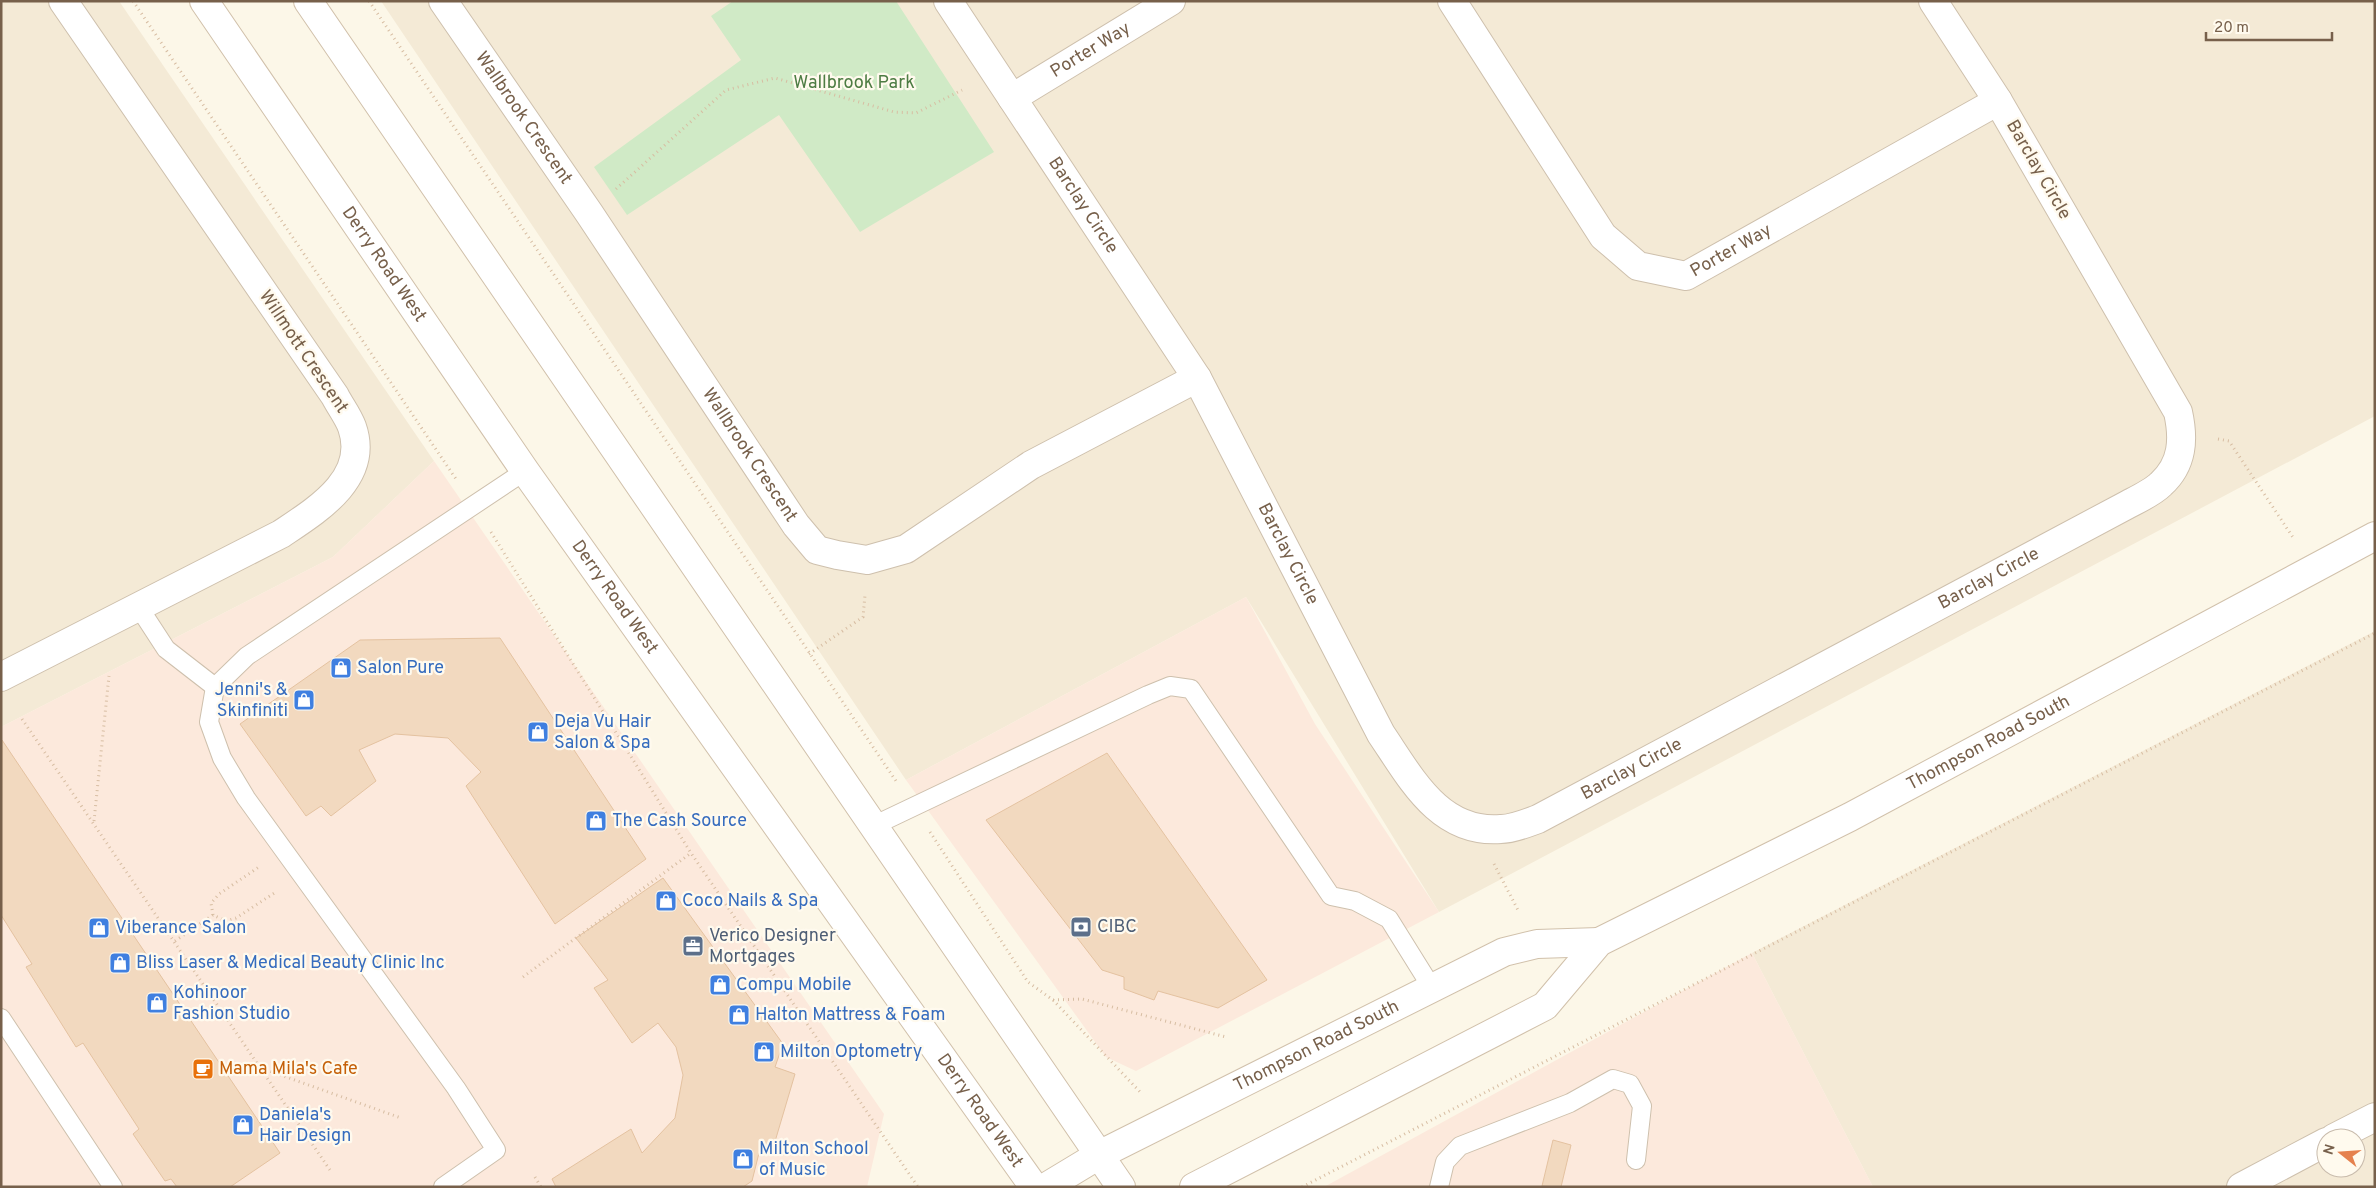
<svg xmlns="http://www.w3.org/2000/svg" width="2376" height="1188" font-family="Overpass,sans-serif">
  <rect width="100%" height="100%" fill="#fcf7e8"/>
  <g fill="#f4ead6" fill-rule="evenodd">
    <polygon points="1,1 119,1 434,461 333,557 1,727"/>
    <polygon points="381,1 2375,1 2375,416 1439,912 1246,597 906,780"/>
    <path d="M2375 631V1187H1873L1752 953ZM2326 1138H2356V1168H2326Z"/>
  </g>
  <g fill="#fce9dc">
    <polygon points="434,461 884,1114 867,1187 1,1187 1,727 333,557"/>
    <polygon points="1246,597 1315,724 1439,912 1136,1071 1106,1057 906,780"/>
    <polygon points="1752,953 1873,1187 1324,1187"/>
  </g>
  <polygon fill="#d0eac6" points="733,1 896,1 994,152 860,232 779,115 627,215 594,167 741,60 711,16"/>
  <g fill="#f2d9bf" stroke="#e4c2a0">
    <polygon points="500,638 646,859 555,924 466,786 481,772 448,738 395,734 359,750 376,781 331,816 321,806 306,816 240,724 360,640"/>
    <polygon points="2,740 280,1153 230,1187 177,1187 171,1179 165,1181 133,1134 139,1129 83,1043 76,1047 26,967 32,964 1,915"/>
    <polygon points="1107,753 1267,980 1218,1008 1158,991 1154,1000 1124,989 1124,977 1102,970 986,820"/>
    <polygon points="663,878 783,1044 775,1067 795,1074 771,1155 759,1153 752,1181 743,1187 556,1187 552,1179 631,1129 642,1153 675,1118 683,1075 676,1047 658,1023 632,1043 594,988 608,980 576,938"/>
    <polygon points="1553,1140 1571,1145 1561,1187 1542,1186"/>
  </g>
  <g fill="none" stroke-linecap="round" stroke-linejoin="round">
    <g stroke="#cec0ad" stroke-width="20">
      <g id="service">
        <polyline points="138,606 166,649 215,687"/>
        <polyline points="873,826 1148,695 1170,686 1191,689 1331,896 1355,901 1389,919 1432,988"/>
        <polyline points="1,1018 113,1187"/>
        <polyline points="443,1187 496,1150 456,1088 246,798 222,758 209,722 215,687 247,656 525,471"/>
        <polyline points="1439,1187 1445,1162 1460,1146 1570,1103 1613,1079 1630,1084 1642,1106 1636,1160"/>
      </g>
    </g>
    <g stroke="#cec0ad" stroke-width="30">
      <g id="minor">
        <path id="s1" d="M443 1 589 213 796 525 817 550 837 555 867 560 906 549 1031 465 1197 378"/>
        <path id="s2" d="M948 1 1197 378 1381 734C1411 778 1439 834 1501 829 1513 829 1527 823 1538 819L2125 506C2136 500 2152 493 2161 484 2183 464 2184 439 2178 412L1998 101 1933 1"/>
        <path id="s3" d="M1452 1 1603 236 1638 266 1686 276 1998 101"/>
        <path id="s4" d="M1012 98 1171 1"/>
        <path d="M1 677 281 534C317 510 370 478 352 427 348 416 340 406 335 396L63 1"/>
        <polyline points="2334,1138 2375,1117"/>
        <polyline points="2241,1187 2326,1142"/>
      </g>
    </g>
    <g stroke="#d1c1ab" stroke-width="30">
      <g id="secondary">
        <path id="s5" d="M204 1 525 471 1034 1187"/>
        <polyline points="308,1 1121,1187"/>
        <path id="s6" d="M1046 1187 1099 1155 1504 952 1537 944 1599 942"/>
        <path id="s7" d="M1194 1187 1545 1006 1599 942 1850 817 2375 536"/>
      </g>
    </g>
    <g stroke="#d7bda2" stroke-width="3" stroke-dasharray="1 4" stroke-linecap="butt">
      <polyline points="133,1 456,479"/>
      <polyline points="369,1 896,781"/>
      <polyline points="616,189 726,90 775,78 894,112 916,113 962,90"/>
      <polyline points="2218,439 2229,441 2294,539"/>
      <polyline points="491,532 691,853 918,1187"/>
      <polyline points="809,654 863,617 865,595"/>
      <polyline points="22,719 332,1173"/>
      <polyline points="94,821 109,676"/>
      <polyline points="930,832 1028,982 1053,1000 1142,1094"/>
      <polyline points="1494,864 1519,912"/>
      <polyline points="213,915 211,903 219,894 259,867"/>
      <polyline points="175,941 213,915 226,921 236,918 276,892"/>
      <polyline points="523,977 691,853"/>
      <polyline points="1053,1000 1082,999 1226,1037"/>
      <polyline points="261,1068 401,1118"/>
      <polyline points="535,1177 541,1187"/>
      <polyline points="1302,1187 2375,633"/>
    </g>
    <use href="#service" stroke="#fff" stroke-width="18"/>
    <use href="#minor" stroke="#fff" stroke-width="28"/>
    <use href="#secondary" stroke="#fff" stroke-width="28"/>
  </g>
  <defs>
    <g id="shop-square" transform="scale(1.125)"><rect x="-9" y="-9" width="18" height="18" rx="4" fill="#3f7fe0" stroke="#fffaee"/><path d="M-5-2.5h2.3a2.7 3.5 0 0 1 5.4 0H5L5.5 6h-11ZM-1.5-2.5h3a1.5 2.3 0 0 0-3 0Z" fill="#fff"/></g>
    <g id="bank-square" transform="scale(1.125)"><rect x="-9" y="-9" width="18" height="18" rx="4" fill="#5c6f8a" stroke="#fffaee"/><path d="M-6-4H6V4H-6ZM0-2.3a2.3 2.3 0 1 0 0 4.6a2.3 2.3 0 1 0 0-4.6Z" fill="#fff"/></g>
    <g id="office-square" transform="scale(1.125)"><rect x="-9" y="-9" width="18" height="18" rx="4" fill="#5c6f8a" stroke="#fffaee"/><path d="M-6-3h4V-5.5h4V-3h4V5H-6ZM-1-4.5V-3h2v-1.5ZM-6 0V1H6V0Z" fill="#fff"/></g>
    <g id="cafe-square" transform="scale(1.125)"><rect x="-9" y="-9" width="18" height="18" rx="4" fill="#e8710a" stroke="#fffaee"/><path d="M-5.5-4.5H6V0H3Q3 3.5 0 3.5H-2.5Q-5.5 3.5-5.5 0ZM3-3.2v2h1.7v-2ZM-6 4.5H4V6H-6Z" fill="#fff"/></g>
  </defs>
  <g fill-rule="evenodd">
    <use href="#shop-square" x="341" y="668"/>
    <use href="#shop-square" x="304" y="700"/>
    <use href="#shop-square" x="538" y="732"/>
    <use href="#shop-square" x="596" y="821"/>
    <use href="#shop-square" x="666" y="901"/>
    <use href="#bank-square" x="1081" y="927"/>
    <use href="#shop-square" x="99" y="928"/>
    <use href="#office-square" x="693" y="946"/>
    <use href="#shop-square" x="120" y="963"/>
    <use href="#shop-square" x="720" y="985"/>
    <use href="#shop-square" x="157" y="1003"/>
    <use href="#shop-square" x="739" y="1015"/>
    <use href="#shop-square" x="764" y="1052"/>
    <use href="#cafe-square" x="203" y="1069"/>
    <use href="#shop-square" x="243" y="1125"/>
    <use href="#shop-square" x="743" y="1159"/>
  </g>
  <g text-anchor="middle" dominant-baseline="central" stroke-width="4.5" stroke-linejoin="round" paint-order="stroke">
    <g font-size="18" fill="#77604b" stroke="#fffaee">
      <text stroke="none"><textPath href="#s4" startOffset="92">Porter Way</textPath></text>
      <text stroke="none"><textPath href="#s1" startOffset="142">Wallbrook Crescent</textPath></text>
      <text transform="translate(2038 170) rotate(60)">Barclay Circle</text>
      <text stroke="none"><textPath href="#s2" startOffset="245">Barclay Circle</textPath></text>
      <text stroke="none"><textPath href="#s3" startOffset="426">Porter Way</textPath></text>
      <text stroke="none"><textPath href="#s5" startOffset="319">Derry Road West</textPath></text>
      <text transform="translate(303 352) rotate(56)">Willmott Crescent</text>
      <text stroke="none"><textPath href="#s1" startOffset="548">Wallbrook Crescent</textPath></text>
      <text stroke="none"><textPath href="#s2" startOffset="650">Barclay Circle</textPath></text>
      <text stroke="none"><textPath href="#s2" startOffset="1564">Barclay Circle</textPath></text>
      <text stroke="none"><textPath href="#s5" startOffset="724">Derry Road West</textPath></text>
      <text stroke="none"><textPath href="#s7" startOffset="916">Thompson Road South</textPath></text>
      <text stroke="none"><textPath href="#s2" startOffset="1159">Barclay Circle</textPath></text>
      <text stroke="none"><textPath href="#s6" startOffset="305">Thompson Road South</textPath></text>
      <text stroke="none"><textPath href="#s5" startOffset="1354">Derry Road West</textPath></text>
    </g>
    <g font-size="18" fill="#4d7c43" stroke="#fffaee">
      <text x="854" y="83">Wallbrook Park</text>
    </g>
    <g font-size="18" fill="#366cbe" stroke="#fffaee" text-anchor="start">
      <text x="357" y="668">Salon Pure</text>
      <text x="288" y="690" text-anchor="end">Jenni's &amp;<tspan x="288" dy="21">Skinfiniti</tspan></text>
      <text x="554" y="722">Deja Vu Hair<tspan x="554" dy="21">Salon &amp; Spa</tspan></text>
      <text x="612" y="821">The Cash Source</text>
      <text x="682" y="901">Coco Nails &amp; Spa</text>
      <text x="115" y="928">Viberance Salon</text>
      <text x="136" y="963">Bliss Laser &amp; Medical Beauty Clinic Inc</text>
      <text x="736" y="985">Compu Mobile</text>
      <text x="173" y="993">Kohinoor<tspan x="173" dy="21">Fashion Studio</tspan></text>
      <text x="755" y="1015">Halton Mattress &amp; Foam</text>
      <text x="780" y="1052">Milton Optometry</text>
      <text x="259" y="1115">Daniela's<tspan x="259" dy="21">Hair Design</tspan></text>
      <text x="759" y="1149">Milton School<tspan x="759" dy="21">of Music</tspan></text>
    </g>
    <g font-size="18" fill="#4e5e75" stroke="#fffaee" text-anchor="start">
      <text x="1097" y="927">CIBC</text>
      <text x="709" y="936">Verico Designer<tspan x="709" dy="21">Mortgages</tspan></text>
    </g>
    <g font-size="18" fill="#c56008" stroke="#fffaee" text-anchor="start">
      <text x="219" y="1069">Mama Mila's Cafe</text>
    </g>
  </g>
  <rect width="2376" height="1188" fill="none" stroke="#77604b" stroke-width="5"/>
  <g transform="translate(2341 1153) rotate(287)"><circle r="24" fill="#fffaee" stroke="#c9bcad"/>
  <path d="M0-4L9 19L0 12L-9 19Z" fill="#e5814e"/>
  <text y="-8" font-size="14" font-weight="bold" text-anchor="middle" fill="#77604b">N</text>
  </g>
  <path d="M2206 32v8h126v-8" fill="none" stroke="#77604b" stroke-width="2.5"/>
  <text x="2214" y="32" font-size="15" fill="#77604b" stroke="#fffaee" stroke-width="4" paint-order="stroke">20 m</text>
</svg>
